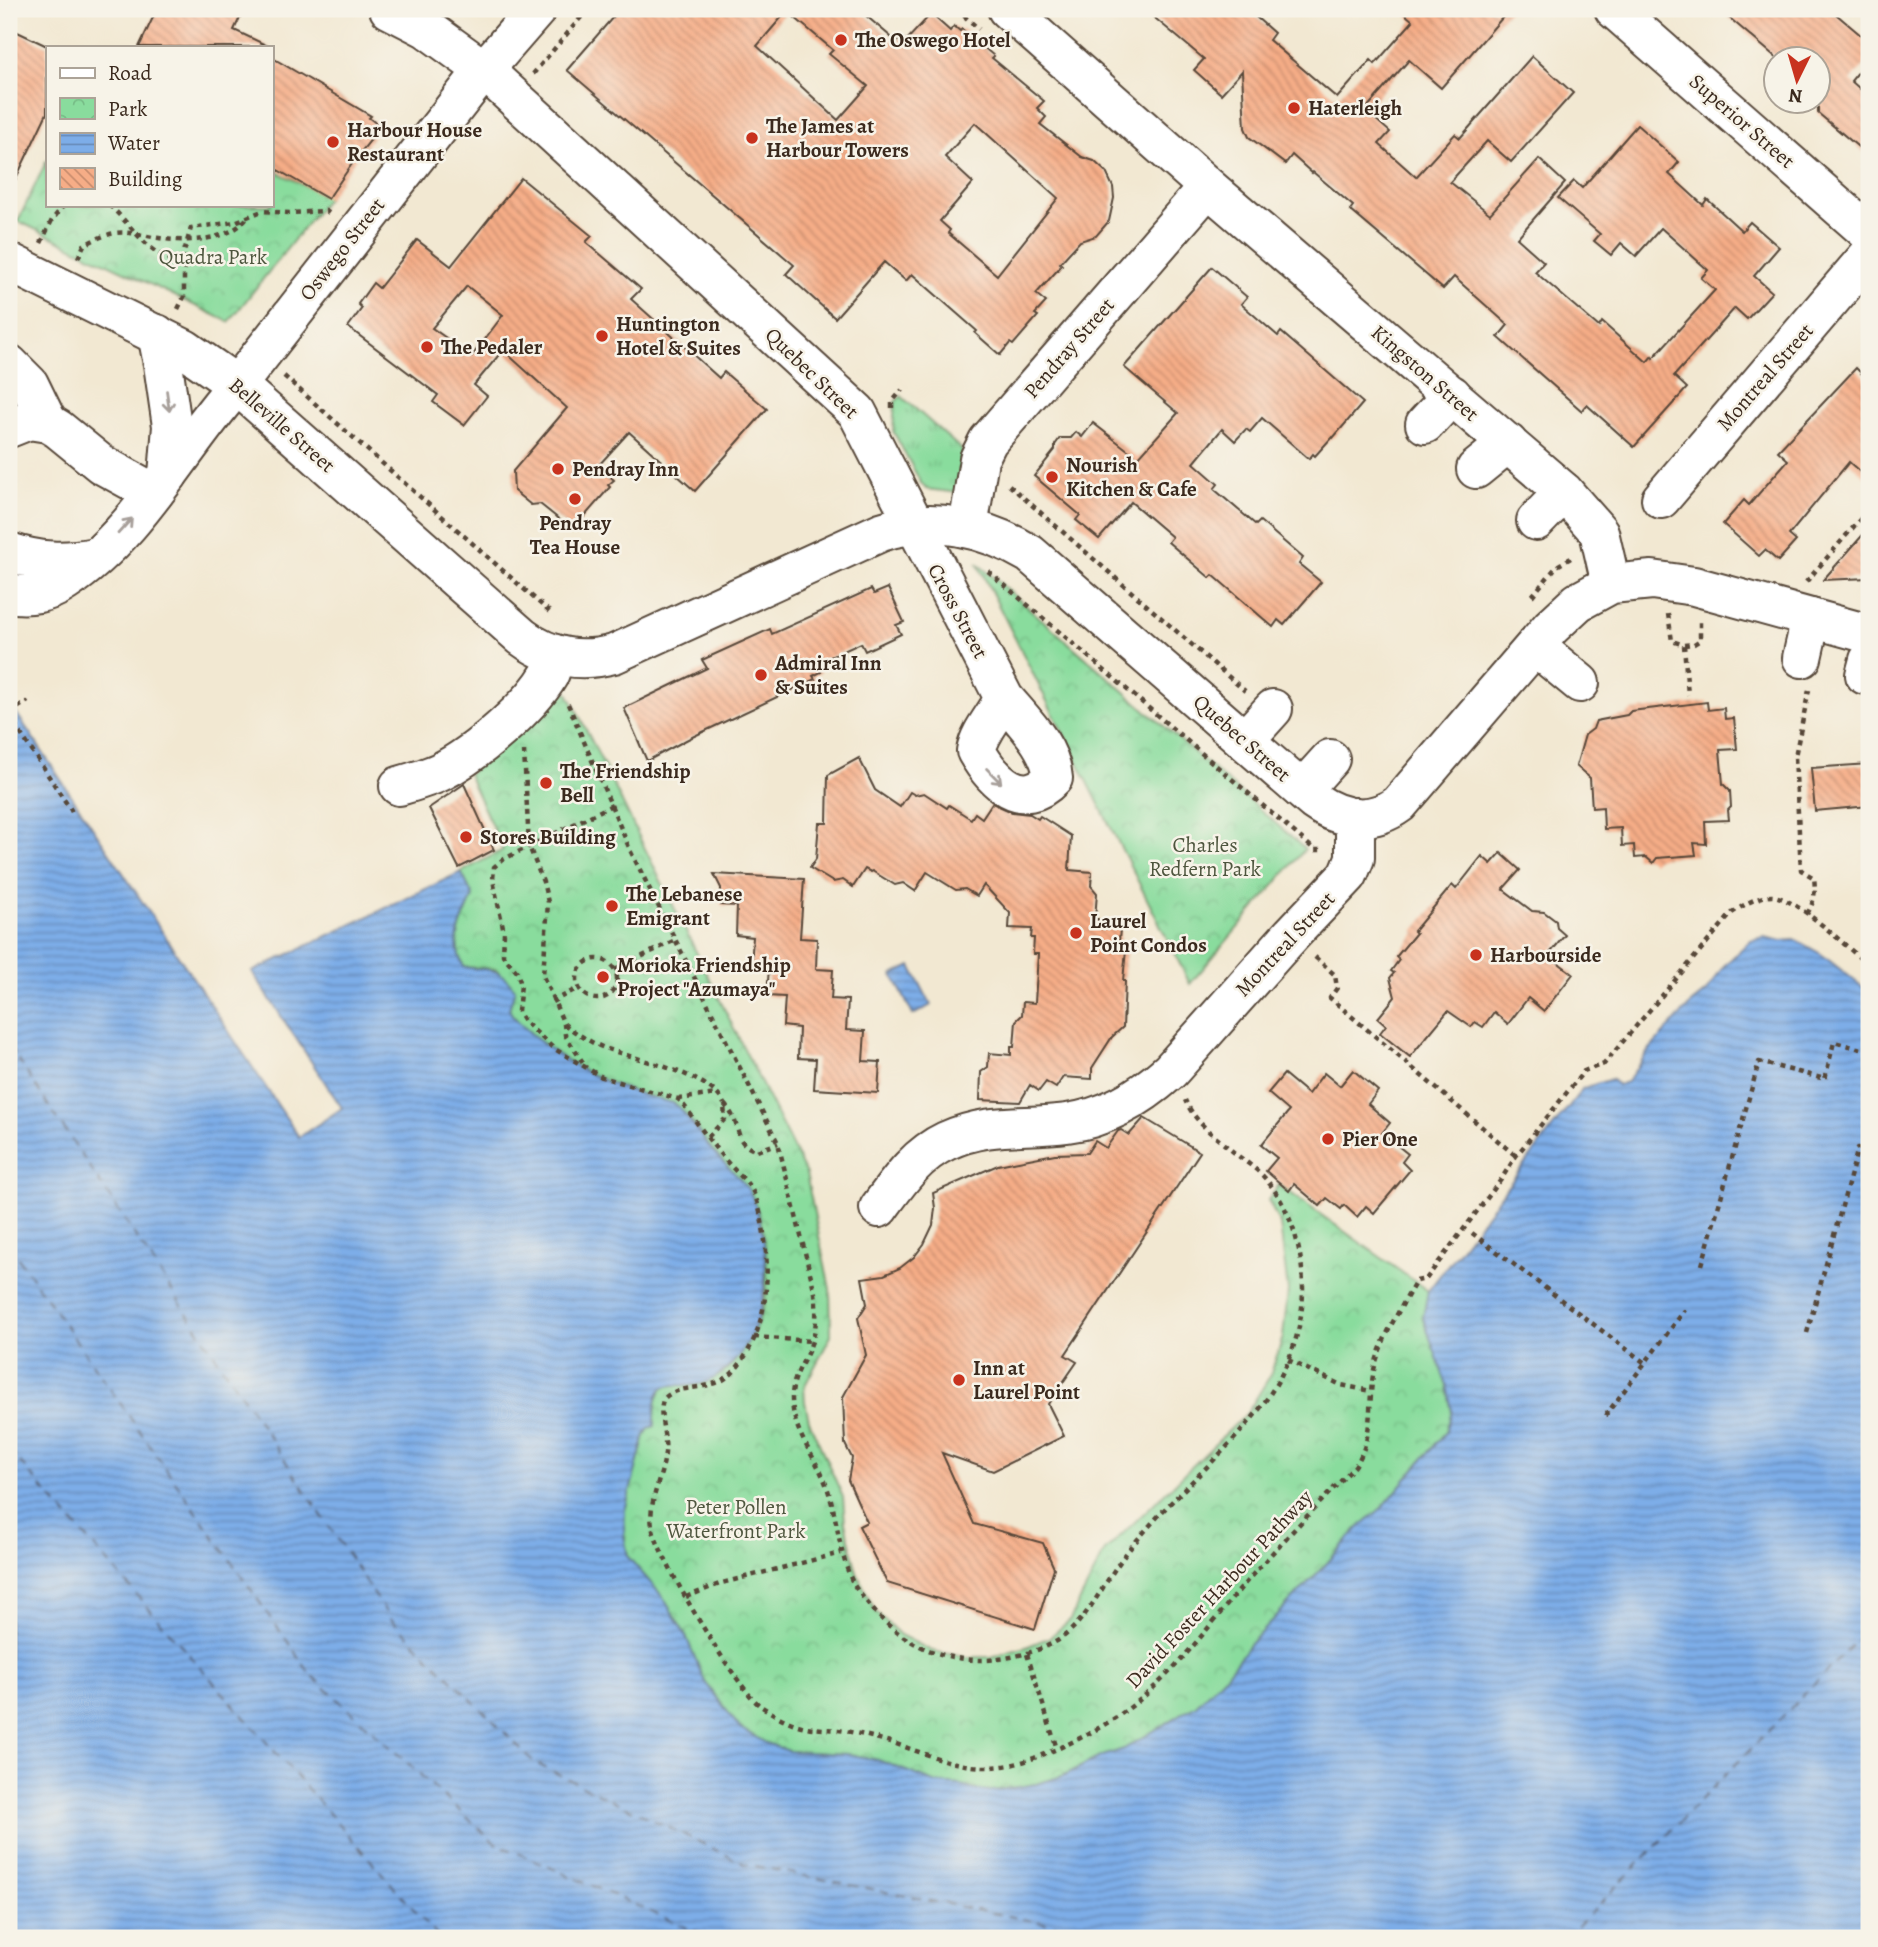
<svg xmlns="http://www.w3.org/2000/svg" width="1878" height="1947" font-family="Alegreya,serif">
  <defs>
    <pattern id="grass-tufts" width="24" height="20" patternUnits="userSpaceOnUse" patternTransform="scale(1.75)"><rect width="24" height="20" fill="#89dc9d"/><path d="M3 7l-1-3M5 7V3M7 7l1-3M15 17l-1-3M17 17v-4M19 17l1-3" fill="none" stroke="#77bd87"/></pattern>
    <pattern id="park-crowns" width="20" height="18" patternUnits="userSpaceOnUse" patternTransform="scale(1.75)"><rect width="20" height="18" fill="#89dc9d"/><path d="M2 6a3 3 0 1 1 6 0M12 15a3 3 0 1 1 6 0" fill="none" stroke="#77bd87"/></pattern>
    <pattern id="water-rules" width="6" height="5" patternUnits="userSpaceOnUse" patternTransform="scale(1.75)"><rect width="6" height="5" fill="#7dade8"/><path d="M0 2.5h6" fill="none" stroke="#688dbb"/></pattern>
    <pattern id="building-back-hatch" width="6" height="6" patternUnits="userSpaceOnUse" patternTransform="scale(1.75)"><rect width="6" height="6" fill="#f6ad87"/><path d="M-1 5l2 2M0 0l6 6M5-1l2 2" fill="none" stroke="#c88d6e"/></pattern>
  </defs>
  <rect width="100%" height="100%" fill="#f7f3e8"/>
  <filter id="ink" filterUnits="userSpaceOnUse"><feTurbulence type="fractalNoise" baseFrequency=".0143" numOctaves="2"/><feDisplacementMap in="SourceGraphic" scale="14" xChannelSelector="R" yChannelSelector="G"/><feConvolveMatrix kernelMatrix="1 2 1 2 8 2 1 2 1" color-interpolation-filters="sRGB"/></filter>
  <filter id="wash" filterUnits="userSpaceOnUse"><feTurbulence type="fractalNoise" baseFrequency=".00686" numOctaves="4" result="noise"/><feDisplacementMap in="SourceGraphic" scale="28" xChannelSelector="R" yChannelSelector="G"/><feGaussianBlur stdDeviation="1.57" result="paint"/><feColorMatrix in="noise" values="0 0 0 0 0 0 0 0 0 0 0 0 0 0 0 0 0 1.4 0 .05"/><feComposite in="paint" operator="in"/></filter>
  <g filter="url(#wash)">
    <rect width="100%" height="100%" fill="#f2e8d2"/>
    <polygon fill="url(#grass-tufts)" stroke="#62835e" stroke-width="2" points="901,396 962,450 958,493 926,489 921,483 893,431 895,402"/>
    <g fill="url(#park-crowns)" stroke="#62835e" stroke-width="2">
      <polygon points="47,160 47,205 271,205 271,169 328,197 229,322 18,221"/>
      <polygon points="977,563 1305,849 1190,984"/>
      <path d="M567 691 806 1174 830 1289 831 1336 804 1387 805 1402 809 1421 843 1497 845 1522 857 1573 875 1611 900 1635 932 1651 967 1657H991L1026 1647 1050 1637 1070 1620 1105 1551 1247 1413 1270 1376 1283 1337 1288 1291 1280 1224 1268 1200 1279 1185 1428 1291 1423 1318 1447 1386 1452 1412 1446 1432 1383 1507 1358 1528 1329 1561 1250 1644 1225 1676 1196 1705 1124 1749 1100 1757 1065 1775 1037 1784 992 1791 975 1790 960 1785 937 1783 878 1760 847 1754 789 1751 766 1743 740 1728 705 1682 685 1634 663 1597 628 1557 624 1535 625 1510 645 1435 649 1428 655 1426C654 1367 675 1394 713 1378 737 1369 760 1324 765 1300 770 1270 765 1227 753 1199 745 1180 725 1166 712 1150 701 1136 691 1121 679 1107L673 1103C609 1088 558 1064 512 1015L509 1009 515 989 496 969 464 967C449 940 462 923 473 896L461 872 503 850 468 774Z"/>
    </g>
    <g fill="url(#water-rules)" stroke="#5c6c83" stroke-width="2">
      <path d="M9 702 299 1137 342 1108 252 972 461 872 473 896C462 923 449 940 464 967 492 972 496 964 515 989L509 1009 512 1015C558 1064 609 1088 673 1103L679 1107C691 1121 701 1136 712 1150 725 1166 746 1180 753 1199 776 1256 770 1345 713 1379 680 1398 653 1361 655 1426L649 1428 645 1435 625 1510 624 1535 628 1557 663 1597 685 1634 705 1682 740 1728 766 1743 789 1751 847 1754 878 1760 937 1783 960 1785 975 1790 992 1791 1037 1784 1065 1775 1100 1757 1124 1749 1196 1705 1225 1676 1250 1644 1329 1561 1358 1528 1383 1507 1446 1432 1452 1411 1447 1386 1423 1318 1428 1291 1583 1088 1612 1079 1617 1085 1627 1082 1649 1050 1692 1003 1706 992 1723 967 1751 940 1764 937 1782 941 1796 940 1821 954 1869 992V1938H9Z"/>
      <polygon points="911,966 931,1005 913,1015 893,975"/>
    </g>
    <g fill="none" stroke-linecap="round" stroke-linejoin="round">
      <g stroke="#4f515b" stroke-width="2" stroke-dasharray="9 7" stroke-linecap="butt">
        <polyline points="9,1046 390,1618 535,1763 745,1864 1119,1938"/>
        <polyline points="9,1245 311,1675 495,1843 710,1938"/>
        <polyline points="9,1450 439,1938"/>
        <polyline points="1566,1938 1869,1628"/>
      </g>
    </g>
    <g id="blocks">
      <g fill="url(#building-back-hatch)" fill-rule="evenodd">
        <polygon points="157,9 244,9 234,30 270,47 139,47"/>
        <path d="M620 9H858L897 42 901 37 906 41 931 14 950 31 954 26 960 31 962 29 994 56 992 58 1044 101 1037 108 1046 117 1040 124 1082 157 1094 161 1106 172 1113 187 1114 198 1109 221 1096 236 1080 241 1060 263 1062 265 1036 294 1046 302 1035 314 1038 316 1013 345 1010 343 1000 355 975 333 977 331 912 274 906 281 884 262 835 318 786 274 794 265 567 70ZM787 11 833 50 829 54 868 86 838 120 757 46ZM975 123 1058 198 997 275 948 233 950 230 940 221 973 183 945 157Z"/>
        <polygon points="1144,9 1247,9 1274,33 1269,40 1337,98 1371,60 1375,64 1413,21 1399,9 1510,9 1441,88 1409,60 1365,110 1390,132 1379,144 1416,177 1455,134 1460,138 1532,56 1573,93 1511,162 1487,141 1450,182 1490,214 1539,159 1565,183 1517,238 1544,262 1535,272 1599,327 1602,322 1647,362 1652,356 1653,358 1715,290 1701,278 1708,270 1661,228 1636,256 1621,243 1611,255 1594,241 1600,234 1558,198 1574,181 1582,188 1637,125 1679,162 1669,174 1703,205 1707,199 1742,231 1750,222 1779,247 1754,276 1772,292 1747,319 1735,308 1674,376 1687,388 1634,447 1587,405 1582,411 1498,337 1508,325 1454,277 1443,289 1350,210 1353,206 1313,172 1312,173 1292,155 1285,164 1249,137 1245,128 1242,71 1221,94 1194,70 1204,59"/>
        <polygon points="1719,9 1830,9 1869,42 1869,59 1851,81 1869,97 1869,156 1818,113 1818,60 1779,60"/>
        <polygon points="9,28 47,46 47,113 9,193"/>
        <polygon points="271,57 371,116 369,118 381,127 356,158 328,199 271,166"/>
        <path d="M521 178 592 236 586 242 641 289 631 299 719 378 724 372 767 409 695 491 629 432 598 466 614 480 608 485 610 487 576 526 574 523 570 528 540 504 531 505 514 491 513 471 567 408 503 350 474 385 487 396 464 425 433 402 438 395 348 327 362 308 358 304 373 283 379 288 417 240 451 266ZM467 286 503 315 472 356 432 328Z"/>
        <polygon points="1212,267 1247,297 1241,304 1278,336 1281,332 1363,403 1333,438 1332,437 1315,456 1313,454 1309,459 1262,418 1250,432 1246,429 1235,441 1222,429 1194,463 1218,484 1214,489 1256,525 1260,521 1303,558 1299,564 1321,582 1284,625 1278,620 1273,627 1213,575 1210,578 1168,542 1172,537 1131,502 1099,539 1076,520 1080,515 1034,476 1055,450 1055,445 1060,438 1071,438 1076,432 1082,437 1093,423 1138,458 1178,413 1124,367"/>
        <polygon points="1856,368 1869,381 1869,480 1849,462 1789,535 1796,541 1778,561 1765,550 1759,556 1723,524 1744,500 1749,505 1788,460 1778,451"/>
        <polygon points="1869,528 1869,578 1823,580"/>
        <polygon points="888,588 904,622 896,625 901,634 865,651 861,643 817,663 821,672 813,676 815,679 688,739 647,761 624,708 707,668 702,660 770,629 772,634 871,589 874,594"/>
        <polygon points="1707,702 1708,710 1724,708 1725,719 1734,718 1737,749 1720,750 1723,784 1730,791 1731,807 1728,810 1729,820 1705,821 1706,844 1694,843 1696,855 1657,858 1653,863 1646,857 1635,858 1634,845 1622,846 1621,828 1604,829 1603,807 1592,808 1590,778 1576,766 1585,735 1593,729 1596,721 1627,715 1631,711"/>
        <polygon points="859,758 875,790 900,807 910,792 915,795 924,793 947,808 949,805 971,819 975,813 982,818 992,803 1012,812 1030,814 1038,819 1040,816 1071,836 1069,870 1092,872 1091,886 1097,893 1095,919 1098,919 1097,928 1120,929 1119,941 1126,950 1123,981 1125,981 1123,1027 1112,1037 1092,1068 1092,1079 1063,1077 1056,1088 1046,1082 1039,1091 1030,1085 1020,1102 980,1100 981,1072 988,1067 989,1053 1011,1055 1011,1047 1014,1047 1016,1021 1022,1015 1023,1002 1035,1003 1038,954 1033,954 1034,938 1031,938 1032,929 1009,928 1010,913 984,885 977,896 965,889 956,890 927,872 915,891 903,883 895,885 872,871 871,872 865,869 853,887 843,880 833,882 810,868 816,859 819,823 827,823 828,775"/>
        <polygon points="1869,764 1869,806 1815,811 1811,768"/>
        <polygon points="464,784 494,850 459,868 429,808"/>
        <polygon points="1501,853 1520,870 1503,889 1532,911 1544,912 1556,921 1557,928 1565,935 1551,952 1558,958 1556,961 1573,974 1544,1011 1528,998 1508,1024 1494,1012 1483,1027 1475,1022 1471,1027 1448,1011 1410,1057 1380,1033 1386,1025 1378,1018 1395,997 1390,978 1394,973 1391,971 1399,960 1396,957 1416,933 1414,931 1452,885 1456,889 1482,856 1491,864"/>
        <polygon points="714,874 804,879 800,938 817,939 816,969 833,970 831,999 848,1000 846,1030 865,1031 863,1061 880,1062 878,1093 814,1089 816,1059 798,1058 799,1028 783,1026 785,997 767,996 769,967 751,966 753,937 736,935 737,906 721,905 721,888"/>
        <polygon points="1353,1070 1378,1091 1368,1104 1390,1123 1382,1133 1408,1154 1402,1162 1410,1170 1374,1213 1366,1206 1357,1217 1344,1205 1341,1209 1327,1198 1320,1206 1294,1184 1289,1191 1266,1171 1277,1158 1261,1145 1289,1111 1268,1093 1284,1074 1308,1094 1324,1073 1340,1086"/>
        <polygon points="1144,1118 1200,1152 1065,1355 1077,1362 1048,1404 1064,1436 993,1471 942,1453 974,1524 1043,1543 1054,1568 1035,1629 887,1583 859,1526 867,1522 848,1480 852,1458 845,1444 843,1397 866,1355 858,1318 867,1304 862,1278 884,1275 900,1268 914,1257 924,1244 933,1225 935,1208 933,1193 998,1165 1055,1154 1087,1153 1095,1141 1106,1148 1118,1131 1121,1130 1129,1135"/>
      </g>
    </g>
  </g>
  <g filter="url(#ink)">
    <use href="#blocks" fill-opacity="0" stroke="#564639" stroke-width="2"/>
    <g fill="none" stroke-linecap="round" stroke-linejoin="round">
      <g stroke="#564639" stroke-width="42">
        <g id="minor">
          <path d="M389 9 426 28 484 70 857 412 1004 698C1023 721 1051 747 1053 778 1022 811 993 781 976 751 980 731 995 717 1004 698"/>
          <polyline points="1007,9 1208,187 1564,492 1599,532 1611,584"/>
          <polyline points="1614,9 1869,233"/>
          <polyline points="157,334 163,364 172,426 168,475"/>
          <polyline points="9,364 29,384 48,423"/>
          <path d="M237 385 522 637C550 658 580 663 614 654L881 532C932 515 985 527 1030 554L1314 801C1341 820 1372 824 1399 804L1551 627 1578 602 1611 584 1652 580 1694 586 1869 634"/>
          <polyline points="1425,424 1452,395"/>
          <polyline points="9,428 29,420 48,423 58,429 101,464 154,493"/>
          <polyline points="1476,469 1508,443"/>
          <polyline points="1661,499 1869,255"/>
          <polyline points="1536,521 1564,492"/>
          <polyline points="968,528 979,459 988,441 1208,187"/>
          <path d="M9 552C39 562 64 563 95 557"/>
          <path d="M9 593C28 597 49 593 65 582 137 535 181 448 237 385L484 70 537 9"/>
          <polyline points="1535,646 1580,683"/>
          <polyline points="1802,658 1811,618"/>
          <polyline points="1865,675 1869,660"/>
          <polyline points="1245,740 1273,709"/>
          <path d="M399 786C413 782 427 778 440 772 474 755 530 708 549 675 552 669 553 661 555 654"/>
          <polyline points="1302,790 1330,759"/>
          <path d="M879 1208C898 1182 916 1155 946 1141 989 1121 1023 1129 1067 1123 1106 1118 1141 1097 1170 1071L1292 934 1348 875 1355 858V817"/>
        </g>
      </g>
      <g stroke="#564639" stroke-width="42">
        <polyline id="major" points="9,262 185,349 237,385"/>
      </g>
      <g stroke="#564639" stroke-width="4.5" stroke-dasharray="5 5" stroke-linecap="butt">
        <polyline points="956,9 979,29"/>
        <polyline points="533,74 588,9"/>
        <path d="M109 205C133 226 149 258 183 262"/>
        <polyline points="41,243 52,220 64,205"/>
        <path d="M78 258 84 245C94 240 104 235 115 233 130 231 144 236 159 238 186 243 230 241 247 218"/>
        <polyline points="178,309 184,297 184,252 191,228 235,222 262,211 289,213 326,211 329,213"/>
        <polyline points="284,376 552,614"/>
        <polyline points="892,408 892,402 902,390"/>
        <polyline points="1009,485 1245,691"/>
        <polyline points="988,571 1315,850 1325,850"/>
        <polyline points="1806,582 1869,509"/>
        <polyline points="1532,596 1557,566 1571,558"/>
        <polyline points="1668,614 1672,641 1684,645 1688,695"/>
        <polyline points="1684,645 1694,644 1700,640 1700,619"/>
        <path d="M568 704 631 852 778 1143 815 1293C817 1309 817 1326 812 1341 803 1368 788 1378 793 1410 798 1440 818 1460 827 1487 838 1519 838 1550 852 1581 856 1590 864 1598 870 1606 905 1649 957 1668 1011 1657 1026 1654 1043 1649 1057 1641 1084 1624 1099 1592 1117 1566 1130 1547 1145 1531 1160 1514 1223 1447 1302 1392 1303 1289 1303 1249 1290 1205 1263 1176 1253 1166 1240 1158 1230 1149 1211 1133 1196 1123 1185 1100"/>
        <polyline points="9,713 28,701"/>
        <polyline points="9,716 71,810 67,812"/>
        <polyline points="524,751 529,846 543,882 548,902 543,976 564,1024 565,1035 586,1067"/>
        <path d="M612 805 502 860 494 867 493 880 504 932 503 955 517 972 521 985 518 1011 524 1021 553 1048 602 1077 678 1099 682 1103C697 1122 711 1144 728 1163 737 1173 749 1182 755 1196 759 1205 761 1217 763 1227 771 1275 768 1331 735 1370 714 1395 678 1381 663 1400 658 1418 667 1434 665 1453 663 1477 648 1500 652 1526 656 1554 739 1693 762 1707 775 1715 790 1724 806 1727 816 1729 827 1729 838 1730 855 1732 872 1737 890 1742 942 1759 979 1779 1034 1758 1070 1745 1107 1726 1137 1702 1183 1665 1217 1614 1256 1571 1288 1535 1322 1501 1355 1466 1375 1437 1367 1403 1374 1370 1381 1338 1400 1310 1416 1281L1426 1279 1500 1181 1516 1156 1584 1071 1604 1064 1732 913C1744 905 1757 896 1772 896 1796 897 1849 949 1869 966"/>
        <path d="M1807 914C1814 903 1816 892 1814 878L1801 870 1795 756 1809 690"/>
        <polyline points="1315,957 1335,975 1337,988 1330,998 1516,1156"/>
        <circle cx="597" cy="979" r="20"/>
        <polyline points="615,970 675,940"/>
        <polyline points="552,1002 578,988"/>
        <path d="M564 1024C576 1033 588 1041 602 1047 632 1059 711 1073 724 1104"/>
        <polyline points="678,1099 717,1094"/>
        <path d="M708 1137 725 1119 724 1104C728 1108 732 1114 734 1119 741 1136 737 1144 757 1151L778 1143"/>
        <polyline points="1472,1233 1645,1363"/>
        <polyline points="1702,1265 1759,1062 1825,1079 1834,1042 1869,1051"/>
        <polyline points="1807,1333 1858,1148 1869,1151"/>
        <polyline points="754,1337 812,1341"/>
        <polyline points="1288,1360 1341,1385 1371,1391"/>
        <polyline points="1605,1416 1685,1310"/>
        <polyline points="686,1597 722,1583 841,1553"/>
        <polyline points="1027,1654 1057,1749"/>
      </g>
      <use href="#minor" stroke="#fff" stroke-width="38"/>
      <use href="#major" stroke="#fff" stroke-width="38"/>
    </g>
    <defs><path id="oneway-shaft" d="M-6 0H5M1.5-3L5.5 0L1.5 3" fill="none" stroke-width="1.6" stroke-linecap="round" stroke-linejoin="round" transform="scale(1.75)"/></defs>
    <g stroke="#a79f9a">
      <use href="#oneway-shaft" transform="translate(168 401) rotate(82)"/>
      <use href="#oneway-shaft" transform="translate(125 526) rotate(-48)"/>
      <use href="#oneway-shaft" transform="translate(994 776) rotate(45)"/>
    </g>
  </g>
  <g fill="#c8321e" stroke="#f7f3e8" stroke-width="2.5">
    <circle cx="841" cy="40" r="7"/>
    <circle cx="1294" cy="108" r="7"/>
    <circle cx="752" cy="138" r="7"/>
    <circle cx="333" cy="142" r="7"/>
    <circle cx="602" cy="336" r="7"/>
    <circle cx="427" cy="347" r="7"/>
    <circle cx="558" cy="469" r="7"/>
    <circle cx="1052" cy="477" r="7"/>
    <circle cx="575" cy="499" r="7"/>
    <circle cx="761" cy="675" r="7"/>
    <circle cx="546" cy="783" r="7"/>
    <circle cx="466" cy="837" r="7"/>
    <circle cx="612" cy="906" r="7"/>
    <circle cx="1076" cy="933" r="7"/>
    <circle cx="1476" cy="955" r="7"/>
    <circle cx="603" cy="977" r="7"/>
    <circle cx="1328" cy="1139" r="7"/>
    <circle cx="959" cy="1380" r="7"/>
  </g>
  <g text-anchor="middle" dominant-baseline="central" stroke-width="5" stroke-linejoin="round" paint-order="stroke">
    <g font-size="21" font-weight="bold" fill="#3b2a1e" stroke="#f7f3e8" text-anchor="start">
      <text x="855" y="40">The Oswego Hotel</text>
      <text x="1308" y="108">Haterleigh</text>
      <text x="766" y="126">The James at<tspan x="766" dy="24">Harbour Towers</tspan></text>
      <text x="347" y="130">Harbour House<tspan x="347" dy="24">Restaurant</tspan></text>
      <text x="616" y="324">Huntington<tspan x="616" dy="24">Hotel &amp; Suites</tspan></text>
      <text x="441" y="347">The Pedaler</text>
      <text x="1066" y="465">Nourish<tspan x="1066" dy="24">Kitchen &amp; Cafe</tspan></text>
      <text x="572" y="469">Pendray Inn</text>
      <text x="575" y="523" text-anchor="middle">Pendray<tspan x="575" dy="24">Tea House</tspan></text>
      <text x="775" y="663">Admiral Inn<tspan x="775" dy="24">&amp; Suites</tspan></text>
      <text x="560" y="771">The Friendship<tspan x="560" dy="24">Bell</tspan></text>
      <text x="480" y="837">Stores Building</text>
      <text x="626" y="894">The Lebanese<tspan x="626" dy="24">Emigrant</tspan></text>
      <text x="1090" y="921">Laurel<tspan x="1090" dy="24">Point Condos</tspan></text>
      <text x="1490" y="955">Harbourside</text>
      <text x="617" y="965">Morioka Friendship<tspan x="617" dy="24">Project "Azumaya"</tspan></text>
      <text x="1342" y="1139">Pier One</text>
      <text x="973" y="1368">Inn at<tspan x="973" dy="24">Laurel Point</tspan></text>
    </g>
    <g font-size="21" fill="#3b2a1e" stroke="#f7f3e8">
      <text transform="translate(1742 121) rotate(41)">Superior Street</text>
      <text transform="translate(342 249) rotate(-52)">Oswego Street</text>
      <text transform="translate(1069 348) rotate(-49)">Pendray Street</text>
      <text transform="translate(812 373) rotate(44)">Quebec Street</text>
      <text transform="translate(1425 373) rotate(41)">Kingston Street</text>
      <text transform="translate(1765 377) rotate(-49)">Montreal Street</text>
      <text transform="translate(282 425) rotate(41)">Belleville Street</text>
      <text transform="translate(958 611) rotate(62)">Cross Street</text>
      <text transform="translate(1242 738) rotate(41)">Quebec Street</text>
      <text transform="translate(1285 944) rotate(-47)">Montreal Street</text>
      <text transform="translate(1219 1589) rotate(-47)">David Foster Harbour Pathway</text>
    </g>
    <g font-size="21" fill="#4e563e" stroke="#f7f3e8">
      <text x="213" y="257">Quadra Park</text>
      <text x="1205" y="845">Charles<tspan x="1205" dy="24">Redfern Park</tspan></text>
      <text x="736" y="1507">Peter Pollen<tspan x="736" dy="24">Waterfront Park</tspan></text>
    </g>
  </g>
  <rect width="1878" height="1947" fill="none" stroke="#f7f3e8" stroke-width="35"/>
  <rect x="46" y="46" width="228" height="161" fill="#f7f3e8" stroke="#aca397" stroke-width="2"/>
  <rect x="60" y="68" width="35" height="10" fill="#ffffff" stroke="#aca397" stroke-width="2"/>
  <text x="108" y="80" font-size="21" fill="#3b2a1e">Road</text>
  <rect x="60" y="98" width="35" height="21" fill="url(#park-crowns)" stroke="#aca397" stroke-width="2"/>
  <text x="108" y="116" font-size="21" fill="#3b2a1e">Park</text>
  <rect x="60" y="133" width="35" height="21" fill="url(#water-rules)" stroke="#aca397" stroke-width="2"/>
  <text x="108" y="150" font-size="21" fill="#3b2a1e">Water</text>
  <rect x="60" y="168" width="35" height="21" fill="url(#building-back-hatch)" stroke="#aca397" stroke-width="2"/>
  <text x="108" y="186" font-size="21" fill="#3b2a1e">Building</text>
  <g transform="translate(1797 80) rotate(185)"><circle r="33" fill="#f7f3e8" stroke="#aca397" stroke-width="2"/>
  <path d="M0-5L12 26L0 18L-12 26Z" fill="#c8321e"/>
  <text y="-10" font-size="19" font-weight="bold" text-anchor="middle" fill="#3b2a1e">N</text>
  </g>
</svg>
